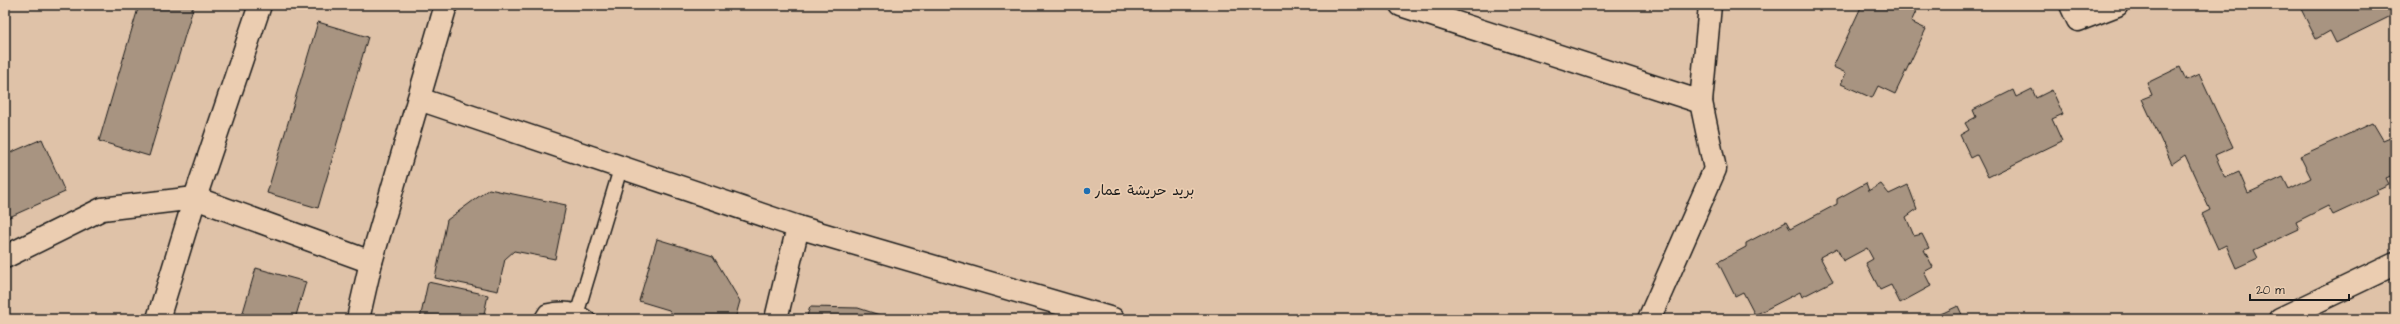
<svg xmlns="http://www.w3.org/2000/svg" width="2400" height="324" font-family="'Architects Daughter','Playpen Sans Arabic',sans-serif">
  <rect width="100%" height="100%" fill="#dfc2a8"/>
  <filter id="ink" filterUnits="userSpaceOnUse"><feTurbulence type="fractalNoise" baseFrequency=".025" numOctaves="2"/><feDisplacementMap in="SourceGraphic" scale="8" xChannelSelector="R" yChannelSelector="G"/><feConvolveMatrix kernelMatrix="1 2 1 2 8 2 1 2 1" color-interpolation-filters="sRGB"/></filter>
  <g filter="url(#ink)">
    <g fill="#a89481" stroke="#1c1c1c">
      <polygon points="139,5 194,5 149,156 99,141"/>
      <polygon points="1862,5 1919,5 1911,22 1926,29 1895,94 1878,86 1872,98 1841,84 1846,73 1833,67"/>
      <polygon points="2299,5 2395,5 2395,14 2336,43 2330,31 2316,39"/>
      <polygon points="318,22 368,37 318,208 267,193"/>
      <polygon points="2180,67 2186,80 2199,74 2233,147 2215,155 2225,178 2239,172 2248,193 2283,177 2289,189 2311,178 2300,156 2373,123 2383,140 2395,135 2395,174 2386,178 2389,184 2376,190 2378,194 2333,215 2328,206 2296,222 2299,229 2254,250 2258,258 2236,268 2226,245 2218,249 2202,214 2210,210 2185,155 2172,164 2142,99 2152,95 2147,83"/>
      <polygon points="2032,89 2036,98 2052,90 2063,114 2052,119 2062,141 1988,177 1977,155 1971,158 1960,135 1969,130 1965,123 1976,117 1973,110 2013,90 2016,97"/>
      <polygon points="42,139 65,192 5,219 5,155"/>
      <polygon points="1866,183 1869,191 1881,184 1889,194 1908,185 1917,209 1906,217 1914,236 1922,234 1929,248 1924,250 1933,267 1924,272 1931,286 1900,303 1891,285 1880,290 1866,263 1873,259 1867,248 1843,261 1837,248 1820,257 1833,281 1802,297 1800,292 1755,315 1743,292 1735,296 1718,262 1746,247 1746,243 1786,222 1790,229 1837,204 1837,199"/>
      <polygon points="489,189 566,205 555,259 514,251 505,259 498,291 435,278 447,220"/>
      <polygon points="657,239 713,256 740,301 735,319 676,319 669,310 639,301"/>
      <polygon points="256,268 306,282 295,319 241,319"/>
      <polygon points="428,282 488,295 483,319 420,319"/>
      <polygon points="1958,306 1964,319 1930,319"/>
      <polygon points="810,307 858,308 892,319 806,319"/>
    </g>
    <g fill="none" stroke-linecap="round" stroke-linejoin="round">
      <g stroke="#1c1c1c" stroke-width="16">
        <g id="lane">
          <polyline points="578,310 621,167"/>
          <path d="M541 319 546 311C564 307 575 308 589 319"/>
        </g>
      </g>
      <g stroke="#1c1c1c" stroke-width="25">
        <g id="street">
          <polyline points="260,5 195,198 371,262"/>
          <polyline points="1401,5 1701,102 1710,5"/>
          <polyline points="2071,5 2078,20 2117,5"/>
          <polyline points="419,99 798,227 776,319"/>
          <polyline points="798,227 1113,319"/>
          <polyline points="5,257 102,209 195,198 158,319"/>
          <polyline points="1649,319 1715,169 1701,102"/>
          <polyline points="2280,319 2395,264"/>
        </g>
      </g>
      <g stroke="#1c1c1c" stroke-width="25">
        <polyline id="secondary" points="358,319 371,262 446,5"/>
      </g>
      <use href="#lane" stroke="#ebcdb1" stroke-width="13"/>
      <use href="#street" stroke="#ebcdb1" stroke-width="22"/>
      <use href="#secondary" stroke="#ebcdb1" stroke-width="22"/>
    </g>
  </g>
  <circle fill="#1f6fb2" stroke="#ebcdb1" stroke-width="1.5" cx="1087" cy="191" r="4"/>
  <g text-anchor="middle" dominant-baseline="central" stroke-width="3.5" stroke-linejoin="round" paint-order="stroke">
    <g font-size="14" fill="#1c1c1c" stroke="#ebcdb1" text-anchor="start">
      <text x="1095" y="191">بريد حريشة عمار</text>
    </g>
  </g>
  <rect width="2400" height="324" fill="none" stroke="#ebcdb1" stroke-width="20"/>
  <rect x="10" y="10" width="2380" height="304" fill="none" stroke="#1c1c1c" stroke-width="1.5" filter="url(#ink)"/>
  <path d="M2250 294v6h99v-6" fill="none" stroke="#1c1c1c" stroke-width="2"/>
  <text x="2256" y="294" font-size="12" fill="#1c1c1c" stroke="#ebcdb1" stroke-width="3" paint-order="stroke">20 m</text>
</svg>
